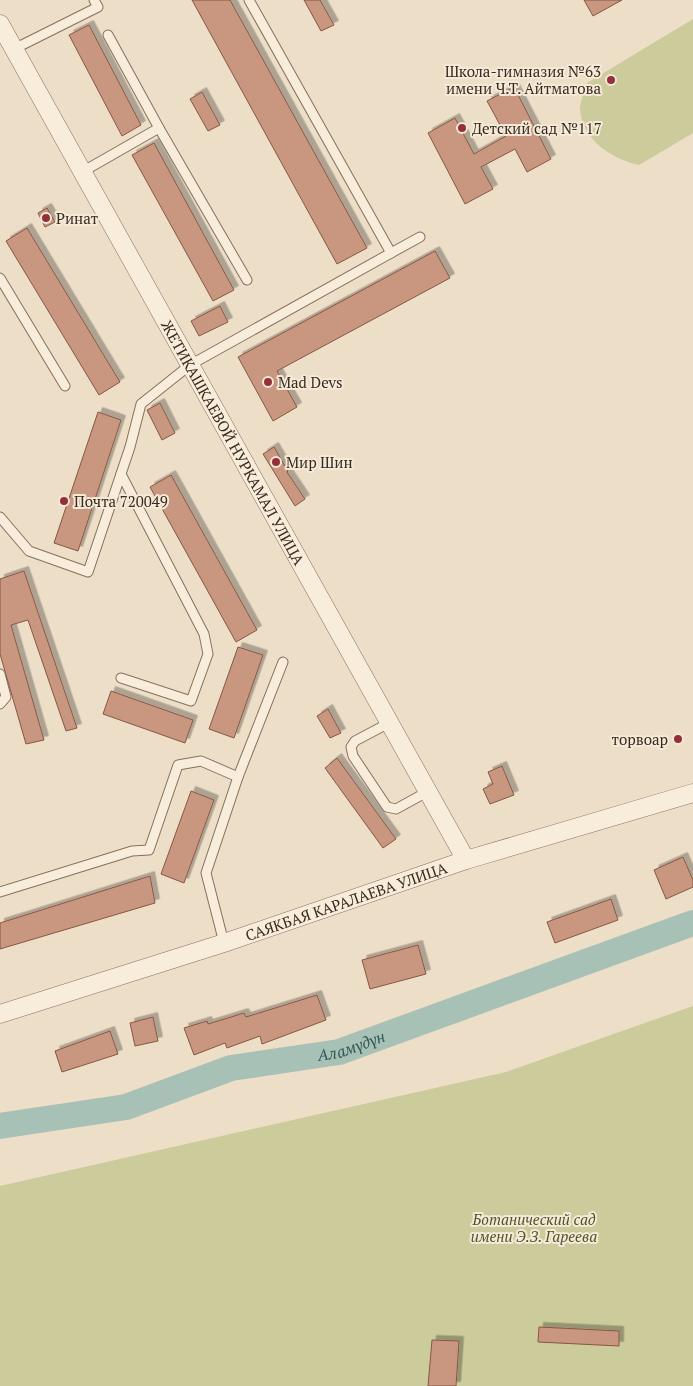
<svg xmlns="http://www.w3.org/2000/svg" width="693" height="1386" font-family="'PT Serif',serif">
  <defs>
    <filter id="shadow"><feDropShadow dx="4.5" dy="-4.5" stdDeviation="0" flood-color="#0004"/></filter>
  </defs>
  <rect width="100%" height="100%" fill="#eddec7"/>
  <g fill="#cbcb9b">
    <path d="M693 19V133L639 165C612 159 582 140 580 109 580 102 585 90 587 83Z"/>
    <polygon points="693,1006 693,1386 0,1386 0,1186 506,1072"/>
  </g>
  <g fill="none" stroke-linecap="round" stroke-linejoin="round">
    <path stroke="#a8c1b7" stroke-width="26" id="s1" d="M0 1126 126 1107 231 1068 339 1052 693 923"/>
  </g>
  <g fill="#c9967f" stroke="#865744" filter="url(#shadow)">
    <polygon points="192,0 230,0 367,248 337,264"/>
    <polygon points="304,0 320,0 334,25 321,31"/>
    <polygon points="584,0 622,0 593,16"/>
    <polygon points="89,25 141,125 122,136 69,35"/>
    <polygon points="514,87 551,159 527,172 515,149 481,167 493,189 465,204 428,133 455,118 474,154 506,136 487,101"/>
    <polygon points="202,92 220,125 208,131 190,99"/>
    <polygon points="154,143 234,290 213,301 132,155"/>
    <polygon points="47,208 55,222 45,227 38,213"/>
    <polygon points="27,228 120,382 99,395 6,241"/>
    <polygon points="435,251 450,278 277,371 297,407 273,421 238,357"/>
    <polygon points="220,306 228,322 199,336 191,321"/>
    <polygon points="160,403 175,433 162,440 147,410"/>
    <polygon points="98,412 121,420 78,551 54,543"/>
    <polygon points="274,447 288,471 287,472 305,499 295,506 263,454"/>
    <polygon points="171,475 257,630 236,642 150,487"/>
    <polygon points="24,571 77,728 66,731 28,620 11,625 44,740 26,744 0,654 0,579"/>
    <polygon points="238,647 263,655 234,738 209,729"/>
    <polygon points="111,691 193,720 185,743 103,714"/>
    <polygon points="328,709 341,733 330,738 317,716"/>
    <polygon points="337,758 396,839 383,848 325,768"/>
    <polygon points="502,766 514,795 490,804 483,789 493,784 488,772"/>
    <polygon points="191,791 214,800 184,883 161,874"/>
    <polygon points="683,857 693,880 693,887 666,899 654,870"/>
    <polygon points="150,876 155,903 0,949 0,923"/>
    <polygon points="611,899 618,920 555,943 547,922"/>
    <polygon points="418,945 426,974 370,989 362,960"/>
    <polygon points="317,995 326,1020 262,1044 260,1036 227,1048 225,1043 194,1055 184,1028 207,1021 208,1024 244,1013 246,1017"/>
    <polygon points="153,1017 158,1041 135,1046 130,1023"/>
    <polygon points="110,1031 118,1054 62,1072 55,1051"/>
    <polygon points="539,1327 619,1331 619,1346 538,1342"/>
    <polygon points="432,1340 459,1341 456,1386 428,1386"/>
  </g>
  <g fill="none" stroke-linecap="round" stroke-linejoin="round">
    <g stroke="#886f5d" stroke-width="11">
      <g id="lane">
        <polyline points="14,49 98,7 94,0"/>
        <polyline points="159,128 247,280"/>
        <polyline points="82,172 159,128 108,35"/>
        <polyline points="391,253 420,237"/>
        <polyline points="0,278 65,386"/>
        <polyline points="121,474 204,634 208,654 191,701 121,678"/>
        <polyline points="0,517 29,551 88,572 130,447 141,404 190,365 391,253 249,0"/>
        <polyline points="0,674 6,697 0,704"/>
        <polyline points="389,723 355,741 351,747 353,756 387,807 396,809 427,792"/>
        <polyline points="0,892 132,851 149,850 178,765 201,761 238,777"/>
        <polyline points="224,943 206,873 238,777 283,662"/>
      </g>
    </g>
    <g stroke="#886f5d" stroke-width="19">
      <g id="street">
        <path id="s2" d="M0 24 466 860"/>
        <path id="s3" d="M0 1014 224 943 466 860 693 793"/>
      </g>
    </g>
    <use href="#lane" stroke="#f8ecdb" stroke-width="9"/>
    <use href="#street" stroke="#f8ecdb" stroke-width="18"/>
  </g>
  <g fill="#95303b" stroke="#f5e9d7" stroke-width="2">
    <circle cx="611" cy="80" r="5"/>
    <circle cx="462" cy="128" r="5"/>
    <circle cx="46" cy="218" r="5"/>
    <circle cx="268" cy="382" r="5"/>
    <circle cx="276" cy="462" r="5"/>
    <circle cx="64" cy="501" r="5"/>
    <circle cx="678" cy="739" r="5"/>
  </g>
  <g text-anchor="middle" dominant-baseline="central" stroke-width="4" stroke-linejoin="round" paint-order="stroke">
    <g font-size="15" fill="#392a20" stroke="#f5e9d7" text-anchor="start">
      <text x="601" y="71" text-anchor="end">Школа-гимназия №63<tspan x="601" dy="17">имени Ч.Т. Айтматова</tspan></text>
      <text x="472" y="128">Детский сад №117</text>
      <text x="56" y="218">Ринат</text>
      <text x="278" y="382">Mad Devs</text>
      <text x="286" y="462">Мир Шин</text>
      <text x="74" y="501">Почта 720049</text>
      <text x="668" y="739" text-anchor="end">торвоар</text>
    </g>
    <g font-size="15" fill="#392a20" stroke="#f5e9d7">
      <text stroke="none"><textPath href="#s2" startOffset="479">ЖЕТИКАШКАЕВОЙ НУРКАМАЛ УЛИЦА</textPath></text>
      <text stroke="none"><textPath href="#s3" startOffset="364">САЯКБАЯ КАРАЛАЕВА УЛИЦА</textPath></text>
    </g>
    <g font-size="15" font-style="italic" fill="#4e5528" stroke="#f5e9d7">
      <text x="534" y="1219">Ботанический сад<tspan x="534" dy="17">имени Э.З. Гареева</tspan></text>
    </g>
    <g font-size="16" font-style="italic" fill="#305851" stroke="#f5e9d7">
      <text stroke="none"><textPath href="#s1" startOffset="362">Аламүдүн</textPath></text>
    </g>
  </g>
</svg>
